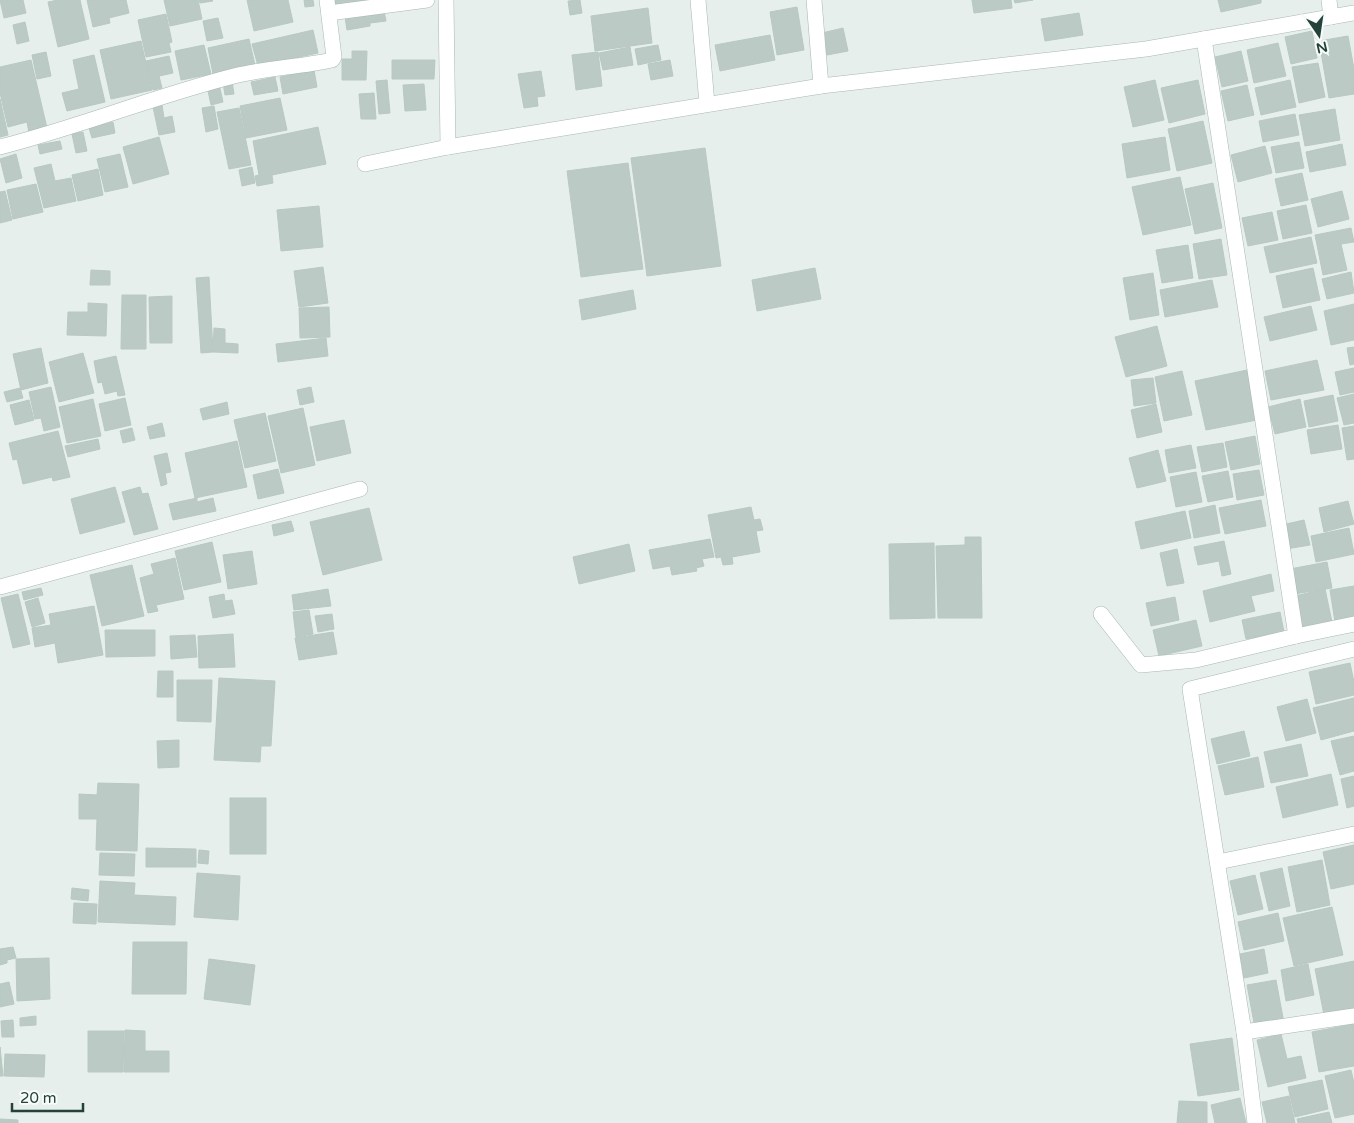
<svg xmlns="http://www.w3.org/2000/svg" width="1354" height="1123" font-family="'Varela Round',sans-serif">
  <rect width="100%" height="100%" fill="#e6efeb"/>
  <g fill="#bbcac4" stroke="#b8c9c2">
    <polygon points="0,0 23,0 26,13 4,18"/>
    <polygon points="58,0 80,0 89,39 58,47 48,2"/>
    <polygon points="87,0 126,0 129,13 109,18 110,23 93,27"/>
    <polygon points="164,0 198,0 202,19 170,26"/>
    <polygon points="199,0 212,0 213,1 200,3"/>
    <polygon points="247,0 288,0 293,22 254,31"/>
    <polygon points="304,0 313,0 314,6 305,7"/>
    <polygon points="331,0 379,0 332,7"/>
    <polygon points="580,0 582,13 570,15 568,1"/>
    <polygon points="972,0 1011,0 1012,8 974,13"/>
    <polygon points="1014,0 1033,0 1015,3"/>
    <polygon points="1218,0 1261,0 1261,3 1221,12"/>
    <polygon points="797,7 804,50 777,55 770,12"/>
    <polygon points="648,8 652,43 595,51 591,16"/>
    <polygon points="384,11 386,21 370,23 370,26 347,30 345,17"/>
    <polygon points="1079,13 1083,35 1045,41 1041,19"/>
    <polygon points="166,14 172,42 169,43 171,52 146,57 138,20"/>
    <polygon points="218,18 223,38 207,41 203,21"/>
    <polygon points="25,22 29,41 17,44 13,25"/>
    <polygon points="843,28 848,51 827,55 822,33"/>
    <polygon points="313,30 318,53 258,66 252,44"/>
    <polygon points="1312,31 1317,58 1291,64 1285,37"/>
    <polygon points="770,35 775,60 720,71 715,45"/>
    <polygon points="1348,36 1354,69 1354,94 1329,98 1319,41"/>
    <polygon points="249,39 255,65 213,74 208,48"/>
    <polygon points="141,41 152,90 111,99 100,50"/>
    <polygon points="1278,43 1286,76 1254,83 1247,50"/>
    <polygon points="204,45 211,74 181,80 175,51"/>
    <polygon points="658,45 661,60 638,65 635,49"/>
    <polygon points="630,47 633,65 603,70 599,53"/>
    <polygon points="352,51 367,51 366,80 342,80 342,59 352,59"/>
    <polygon points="1241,51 1248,81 1222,87 1215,57"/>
    <polygon points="46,52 51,76 37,79 32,55"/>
    <polygon points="598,52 602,86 576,90 572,55"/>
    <polygon points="94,55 105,102 67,111 62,93 79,89 73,60"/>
    <polygon points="169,56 173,73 159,76 162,88 153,90 146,61"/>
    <polygon points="31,60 47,128 29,133 27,122 8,127 0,93 0,67"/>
    <polygon points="392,60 435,60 434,79 392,79"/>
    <polygon points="670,60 673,76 651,80 648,64"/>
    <polygon points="1318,63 1325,97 1299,103 1292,67"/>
    <polygon points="314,70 317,87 283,94 280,77"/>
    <polygon points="541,71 545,96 537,97 538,106 524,108 518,74"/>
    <polygon points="275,77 278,91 254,95 251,82"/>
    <polygon points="387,80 390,113 379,114 376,81"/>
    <polygon points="1155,80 1164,120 1133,127 1124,87"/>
    <polygon points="1198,80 1205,114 1169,123 1161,88"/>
    <polygon points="1290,80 1296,107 1261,115 1255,88"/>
    <polygon points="232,81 234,94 225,95 223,83"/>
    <polygon points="219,84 223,102 211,105 207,86"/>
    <polygon points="424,84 426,110 405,111 403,85"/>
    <polygon points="1247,85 1254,115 1228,121 1221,91"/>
    <polygon points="374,93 376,119 361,119 359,94"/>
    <polygon points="280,98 287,130 246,138 240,106"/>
    <polygon points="0,99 8,135 0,137"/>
    <polygon points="162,105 164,118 172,116 175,132 159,135 153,107"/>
    <polygon points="214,106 218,129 206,132 202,108"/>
    <polygon points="239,108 251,165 229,169 217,112"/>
    <polygon points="1335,109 1340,140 1305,146 1299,115"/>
    <polygon points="1295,114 1299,135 1263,142 1259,121"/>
    <polygon points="1203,121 1212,163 1177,171 1168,129"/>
    <polygon points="113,122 115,133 92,138 89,128"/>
    <polygon points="318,127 326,164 272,175 273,183 257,186 255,176 259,175 253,141"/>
    <polygon points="83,132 87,151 76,153 72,134"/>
    <polygon points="159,137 169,174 133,184 123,147"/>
    <polygon points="1165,137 1170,170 1127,178 1122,144"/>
    <polygon points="60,141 62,149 40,154 38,145"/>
    <polygon points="1299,142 1304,168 1276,173 1271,147"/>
    <polygon points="1342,144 1346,165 1310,172 1306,152"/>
    <polygon points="1265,146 1272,173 1238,182 1231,155"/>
    <polygon points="705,148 721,266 647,276 631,158"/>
    <polygon points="16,154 22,178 6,183 0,159"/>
    <polygon points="120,154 128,187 105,192 97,159"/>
    <polygon points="628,163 643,269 581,277 567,171"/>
    <polygon points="51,164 55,181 71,178 76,201 44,208 34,168"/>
    <polygon points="252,167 255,183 242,186 239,170"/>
    <polygon points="98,169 103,195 78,201 72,175"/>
    <polygon points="1302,173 1308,200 1281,206 1275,179"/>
    <polygon points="1180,177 1191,225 1143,235 1132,187"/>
    <polygon points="1213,183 1222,228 1195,234 1185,189"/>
    <polygon points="36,184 43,212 13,219 7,190"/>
    <polygon points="5,191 12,220 0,223 0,192"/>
    <polygon points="1342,191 1349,219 1318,227 1311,199"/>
    <polygon points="1306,205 1312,233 1283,239 1277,211"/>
    <polygon points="319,206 323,247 281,251 277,210"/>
    <polygon points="1272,212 1278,240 1248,246 1242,218"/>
    <polygon points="1351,228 1354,242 1341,244 1347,270 1323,275 1315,235"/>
    <polygon points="1311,237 1317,263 1270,273 1264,247"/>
    <polygon points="1221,239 1227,275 1199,279 1193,244"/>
    <polygon points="1188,245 1193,278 1162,283 1156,250"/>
    <polygon points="323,267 328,303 299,307 294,271"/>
    <polygon points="815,268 821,299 757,311 752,280"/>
    <polygon points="1313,268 1320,300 1283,308 1276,276"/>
    <polygon points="91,270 110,271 110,285 90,285"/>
    <polygon points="1351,272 1354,293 1327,299 1322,279"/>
    <polygon points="1153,273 1159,315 1130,320 1123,278"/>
    <polygon points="209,277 213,352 201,353 196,278"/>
    <polygon points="1212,280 1218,307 1165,317 1160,290"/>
    <polygon points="633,290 636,309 582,320 579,300"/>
    <polygon points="122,295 146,295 146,349 121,349"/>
    <polygon points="172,296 172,343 150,343 149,297"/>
    <polygon points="88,303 107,304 106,336 67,335 68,312 88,312"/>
    <polygon points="1354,304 1354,340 1331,345 1324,311"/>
    <polygon points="1311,306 1317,330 1270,341 1264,317"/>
    <polygon points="329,307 330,337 300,338 299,308"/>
    <polygon points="1157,326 1167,366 1126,377 1115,337"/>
    <polygon points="214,328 225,329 225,343 238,344 238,353 213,352"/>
    <polygon points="326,338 328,356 278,362 276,344"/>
    <polygon points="1354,347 1354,364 1350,365 1347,348"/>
    <polygon points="41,348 48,383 21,390 13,354"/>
    <polygon points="83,353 94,393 59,402 49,362"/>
    <polygon points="116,356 125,395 118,396 117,391 105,394 102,382 98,383 94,361"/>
    <polygon points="1317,360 1324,390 1271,400 1265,371"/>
    <polygon points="1354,368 1354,392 1340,395 1335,372"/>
    <polygon points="1247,370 1257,420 1206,430 1195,381"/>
    <polygon points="1182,371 1192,415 1164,421 1155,377"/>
    <polygon points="1153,378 1156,403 1134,406 1131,380"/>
    <polygon points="51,387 60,427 44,431 41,418 35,419 29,392"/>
    <polygon points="311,387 314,402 300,405 297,390"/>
    <polygon points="20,388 23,398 7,402 4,392"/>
    <polygon points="1354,394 1354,423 1344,425 1337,398"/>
    <polygon points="1333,395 1338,421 1309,427 1304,401"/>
    <polygon points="125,398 131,425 105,431 99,404"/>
    <polygon points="93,399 101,436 67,443 59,407"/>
    <polygon points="1300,399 1306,427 1275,434 1268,407"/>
    <polygon points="29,400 34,420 15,425 10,405"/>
    <polygon points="227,402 229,414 203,420 200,409"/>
    <polygon points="1156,404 1162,432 1137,438 1131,410"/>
    <polygon points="303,408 315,465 281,473 268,416"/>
    <polygon points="265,413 276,461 245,468 234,420"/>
    <polygon points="344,420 351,453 317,461 310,427"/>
    <polygon points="162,423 165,436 150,439 147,427"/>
    <polygon points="1338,425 1342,449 1311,454 1307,430"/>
    <polygon points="1354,426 1354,459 1347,460 1342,428"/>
    <polygon points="132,428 135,440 123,443 120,431"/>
    <polygon points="58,431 70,477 53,481 52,477 23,484 17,459 13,460 9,443"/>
    <polygon points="1255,436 1260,464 1231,470 1225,442"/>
    <polygon points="98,439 100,449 68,457 65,446"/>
    <polygon points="237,441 247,487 195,498 185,453"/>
    <polygon points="1223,443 1227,467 1202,472 1197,447"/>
    <polygon points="1191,445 1196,468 1169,473 1165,450"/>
    <polygon points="1158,450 1166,481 1137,488 1129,458"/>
    <polygon points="167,453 171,472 165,473 167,484 161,486 154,456"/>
    <polygon points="278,469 284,493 258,499 253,475"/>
    <polygon points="1259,470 1264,495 1237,500 1233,474"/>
    <polygon points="1228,471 1233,497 1208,502 1202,476"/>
    <polygon points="1196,472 1202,502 1176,507 1170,477"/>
    <polygon points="115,487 125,522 80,534 71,499"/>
    <polygon points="140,487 142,494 148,493 158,529 134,535 122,492"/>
    <polygon points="197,498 197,502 213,498 216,511 173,520 169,504"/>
    <polygon points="1261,500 1266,526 1225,534 1219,508"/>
    <polygon points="1348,501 1354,524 1324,532 1319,508"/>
    <polygon points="1215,505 1220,533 1194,538 1189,511"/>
    <polygon points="751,507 754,520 760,519 763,530 756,531 760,552 732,557 733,564 723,565 721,557 716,558 708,515"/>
    <polygon points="369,508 382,560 323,575 310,522"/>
    <polygon points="1185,511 1191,538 1141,549 1135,522"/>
    <polygon points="1304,520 1310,545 1286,549 1282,525"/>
    <polygon points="291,521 294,531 274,536 272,525"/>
    <polygon points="1349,528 1354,554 1316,562 1311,536"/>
    <polygon points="965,537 981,537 982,618 938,618 936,546 965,545"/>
    <polygon points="710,539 714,557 702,559 704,566 696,568 697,571 672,575 670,566 653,569 649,550"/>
    <polygon points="1224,541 1231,574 1222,576 1219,561 1198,565 1194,547"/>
    <polygon points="212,542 221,582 184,590 175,551"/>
    <polygon points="934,543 935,618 890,619 889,544"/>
    <polygon points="629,544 635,571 579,584 573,557"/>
    <polygon points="1177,549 1184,583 1167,586 1160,553"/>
    <polygon points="252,551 257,584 228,589 223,555"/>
    <polygon points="175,558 184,599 156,605 158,611 148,613 140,578 154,574 151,564"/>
    <polygon points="1327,562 1332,588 1294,594 1290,569"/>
    <polygon points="132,565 144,616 102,626 90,575"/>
    <polygon points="1271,574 1274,591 1251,596 1255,611 1210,622 1203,591"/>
    <polygon points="1354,586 1354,619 1335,622 1330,590"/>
    <polygon points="41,588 43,595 24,600 22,592"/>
    <polygon points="328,589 331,606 294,610 292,595"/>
    <polygon points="1325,589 1332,622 1302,629 1295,596"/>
    <polygon points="18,594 30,644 13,648 1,598"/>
    <polygon points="224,594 225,601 232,600 235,614 213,618 209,597"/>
    <polygon points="1175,597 1179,620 1151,626 1146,603"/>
    <polygon points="38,598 45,623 32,627 25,602"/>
    <polygon points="94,606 103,655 58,663 55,643 35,647 32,628 51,625 49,614"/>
    <polygon points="309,610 313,634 296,637 293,612"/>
    <polygon points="1280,612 1284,632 1246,639 1242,620"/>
    <polygon points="332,614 334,629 318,632 315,616"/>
    <polygon points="1196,620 1202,646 1159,656 1153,630"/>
    <polygon points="105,630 155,630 155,656 106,657"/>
    <polygon points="333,632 337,654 299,660 295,638"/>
    <polygon points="233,634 235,667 199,668 198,636"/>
    <polygon points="195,635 197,657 171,659 170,636"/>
    <polygon points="1350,663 1354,682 1354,695 1316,704 1309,672"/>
    <polygon points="158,671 173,671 173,697 157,697"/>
    <polygon points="219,678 275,681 271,746 261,746 260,762 214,760"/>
    <polygon points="177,680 212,680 211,722 177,721"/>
    <polygon points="1354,698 1354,731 1321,740 1313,708"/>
    <polygon points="1307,699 1316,733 1286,741 1277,707"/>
    <polygon points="1244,731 1250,756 1217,764 1211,739"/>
    <polygon points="1354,736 1354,771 1340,775 1331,741"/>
    <polygon points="179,740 179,767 158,768 157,741"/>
    <polygon points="1301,744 1308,776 1271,783 1264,752"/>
    <polygon points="1258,757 1264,787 1225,795 1218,766"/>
    <polygon points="1331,774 1338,805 1283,818 1276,787"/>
    <polygon points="1354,776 1354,806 1347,808 1341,779"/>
    <polygon points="98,783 139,784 137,851 96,850 97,819 79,819 79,794 97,795"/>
    <rect x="230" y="798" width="36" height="56"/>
    <polygon points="1354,845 1354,884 1331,889 1323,852"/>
    <polygon points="146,848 196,849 196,867 146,867"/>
    <polygon points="199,850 209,851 208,864 198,863"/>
    <polygon points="100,853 135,854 134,876 99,875"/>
    <polygon points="1322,860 1330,905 1297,912 1288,867"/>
    <polygon points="1282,868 1290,906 1269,911 1260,873"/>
    <polygon points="197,873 240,876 238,920 194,917"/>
    <polygon points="1255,875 1263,909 1238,915 1230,881"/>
    <polygon points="100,881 135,883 134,895 176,897 175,925 98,922"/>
    <polygon points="72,888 89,890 88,901 71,899"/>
    <polygon points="74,903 97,904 96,924 73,923"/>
    <polygon points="1332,907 1343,955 1294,966 1283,918"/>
    <polygon points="1278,913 1284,941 1244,950 1238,922"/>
    <polygon points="133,942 187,942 186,994 132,994"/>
    <polygon points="13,947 16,958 7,960 7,963 0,965 0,949"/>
    <polygon points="1264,949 1268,973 1244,978 1240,954"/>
    <polygon points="49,958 50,999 17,1001 16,959"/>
    <polygon points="209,959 255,965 250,1005 204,999"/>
    <polygon points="1354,961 1354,1009 1324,1015 1315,969"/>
    <polygon points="1308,964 1314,995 1286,1001 1281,970"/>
    <polygon points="1276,980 1284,1023 1255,1028 1247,985"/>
    <polygon points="9,982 14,1004 0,1007 0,984"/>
    <polygon points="36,1016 36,1025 20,1026 20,1018"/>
    <polygon points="13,1020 14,1037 2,1037 1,1021"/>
    <polygon points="1354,1024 1354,1066 1319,1072 1312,1032"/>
    <polygon points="125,1030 145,1031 145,1051 169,1051 169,1072 124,1072"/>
    <polygon points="88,1031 124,1031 123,1072 88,1072"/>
    <polygon points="1281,1034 1287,1059 1301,1056 1306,1078 1268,1087 1257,1040"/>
    <polygon points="1232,1038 1239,1090 1198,1096 1190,1044"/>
    <polygon points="0,1047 3,1076 0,1076"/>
    <polygon points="5,1054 45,1055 44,1077 4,1076"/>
    <polygon points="1351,1070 1354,1083 1354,1114 1335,1118 1325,1076"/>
    <polygon points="1322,1080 1328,1109 1295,1117 1288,1087"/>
    <polygon points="1289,1096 1295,1123 1267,1123 1262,1102"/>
    <polygon points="1240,1098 1246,1123 1215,1123 1211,1105"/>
    <polygon points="1179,1101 1207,1102 1207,1123 1177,1123"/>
    <polygon points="1329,1112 1332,1123 1298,1123 1297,1119"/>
    <polygon points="0,1119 18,1120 18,1123 0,1123"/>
  </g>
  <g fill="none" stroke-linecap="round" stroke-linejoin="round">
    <g stroke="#a8b8b2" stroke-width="16">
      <g id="street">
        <polyline points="446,0 448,147"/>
        <polyline points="698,0 707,104"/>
        <polyline points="814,0 821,86"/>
        <polyline points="1329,0 1331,17"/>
        <polyline points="329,13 427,0"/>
        <polyline points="1204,39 1296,636"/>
        <path d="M0 147C79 127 155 96 234 76 266 68 300 67 332 60L334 57 327 0"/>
        <polyline points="365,164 448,147 821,86 1146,49 1354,13"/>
        <polyline points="0,587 360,489"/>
        <polyline points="1101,614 1141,665 1196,660 1296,636 1354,624"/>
        <polyline points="1218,862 1354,834"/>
        <polyline points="1244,1032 1354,1016"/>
        <polyline points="1255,1123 1244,1032 1190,689 1354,649"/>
      </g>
    </g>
    <use href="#street" stroke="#fff" stroke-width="15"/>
  </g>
  <g transform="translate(1319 35) rotate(167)" stroke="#f7fbf9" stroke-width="4" paint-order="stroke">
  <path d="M0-4L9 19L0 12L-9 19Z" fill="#24423a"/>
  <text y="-8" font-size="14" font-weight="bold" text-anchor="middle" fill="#24423a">N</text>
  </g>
  <path d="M12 1103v8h71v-8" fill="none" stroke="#24423a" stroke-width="2.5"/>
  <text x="20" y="1103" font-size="15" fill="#24423a" stroke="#f7fbf9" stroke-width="4" paint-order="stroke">20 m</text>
</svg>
